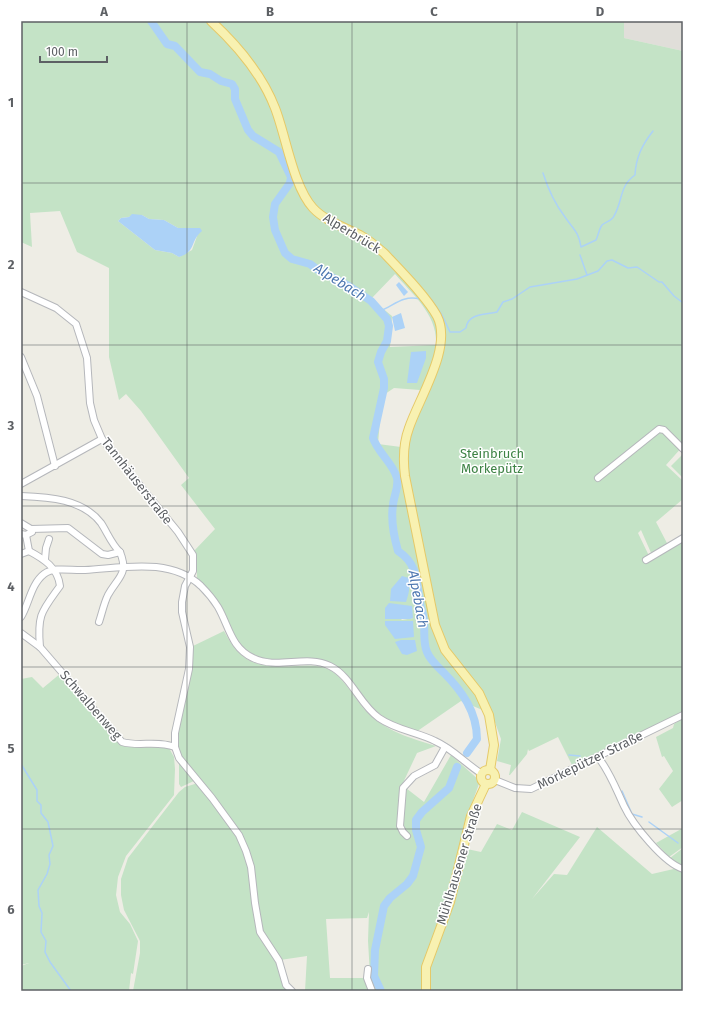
<svg xmlns="http://www.w3.org/2000/svg" width="704" height="1012" font-family="'Fira Sans',sans-serif">
  <rect width="100%" height="100%" fill="#eeede5"/>
  <polygon fill="#e0ded9" points="624,21 683,21 683,51 624,38"/>
  <g fill="#c4e3c6" fill-rule="evenodd">
    <path d="M21 21H624V38L683 51V446L666 465 683 481V499L656 522 668 545 652 555 641 530 638 533 651 560 683 540V711L677 717 635 734 573 767 558 737 529 751 528 749 527 754 510 775H509L511 765 497 761 501 739 492 714 461 701 416 732C373 717 359 696 329 664L276 661 254 657 237 643 214 596 197 578V566L193 552 215 529 181 485 189 478 141 411 126 394 119 400 109 357V268L77 252 60 211 30 213 32 247 21 242ZM142 215 149 219 164 220 178 228H200L192 250 179 257 172 253 155 250 118 221 121 218ZM395 274C413 295 438 315 436 345L390 347 392 316 371 299ZM394 388 420 390 401 447 378 444 382 396ZM388 604 400 605 413 618 402 620Z"/>
    <polygon points="682,455 683,456 683,478 671,466"/>
    <path d="M224 631C242 666 260 668 297 666 309 665 319 665 330 670 345 679 354 698 366 711 385 731 410 738 436 746L417 753 402 785 424 802 451 755 480 781 463 828 457 867 424 991H374L370 975 368 941 369 912 367 918 326 919 330 978H366L369 991H305L307 956 280 960 262 929 247 848 181 756C170 726 192 679 193 646Z"/>
    <polygon points="61,673 123,745 161,744 169,748 174,757 175,769 174,795 126,856 118,877 116,895 120,912 130,924 138,941 133,974 131,973 129,991 21,991 21,966 29,963 21,965 21,679 32,677 43,688"/>
    <polygon points="683,718 683,800 672,807 659,789 673,771 664,756 662,757 656,737 673,728 674,724"/>
    <polygon points="179,761 196,780 181,787 179,784"/>
    <polygon points="198,783 238,837 250,867 259,932 278,961 286,991 133,991 140,953 140,941 124,910 121,895 121,879 128,858 179,792 185,787"/>
    <polygon points="522,812 580,837 532,899 554,874 567,875 597,827 652,874 678,868 683,870 683,991 429,991 427,973 455,895 467,849 481,852 497,824 512,830"/>
    <polygon points="683,828 683,847 669,857 656,843"/>
    <polygon points="683,848 683,866 670,858"/>
  </g>
  <g fill="#acd2f7">
    <path d="M132 214 142 215 149 219 164 220 178 228H200L202 231C190 241 196 252 179 257L172 253 155 250 118 221 121 218 129 217Z"/>
    <polygon points="399,282 408,292 404,296 396,285"/>
    <polygon points="401,313 405,328 395,331 392,317"/>
    <polygon points="426,351 426,358 417,383 407,383 411,352"/>
    <path d="M402 576 409 578C410 588 409 593 406 602L390 601 391 589Z"/>
    <polygon points="389,603 412,606 413,618 410,619 385,619 385,608"/>
    <polygon points="385,621 413,621 414,637 395,639 385,625"/>
    <polygon points="401,640 415,640 417,651 407,655 402,654 395,642"/>
  </g>
  <g fill="none" stroke-linecap="round" stroke-linejoin="round">
    <g stroke="#acd2f7" stroke-width="1.5">
      <path d="M543 173C548 189 555 204 565 217 573 229 579 232 581 247L596 240C598 236 599 229 602 225 605 222 612 221 614 216 623 201 619 186 635 175 636 157 642 145 653 131"/>
      <polyline points="580,255 587,275"/>
      <path d="M430 298 442 315 450 332H460L466 328C468 313 485 315 497 312L503 302 512 299 530 287 577 279 598 271 607 261 612 260 628 268 637 267 659 282H662L674 296 683 303"/>
      <path d="M380 311C395 305 402 295 420 299"/>
      <polyline points="569,755 580,756"/>
      <polyline points="21,764 37,790 37,801 41,805 41,813 48,822 53,846 49,855 50,864 47,874 38,890 39,906 42,913 41,932 46,941 45,952 50,962 71,991"/>
      <polyline points="622,791 632,814 642,817"/>
      <polyline points="649,822 678,843"/>
    </g>
    <g stroke="#acd2f7" stroke-width="8">
      <path d="M151 21 167 44 175 46 200 72 210 74 221 81 232 84 235 89V99L248 130 253 136 279 152 291 177 290 183 275 204 273 217 275 230 285 253 292 259 310 264 318 270 349 286 371 301 387 319 389 326 387 341 381 352 378 362 384 379V388L373 438C378 453 393 463 397 478 399 487 394 495 393 505 391 518 394 537 398 551 419 565 416 582 420 604 420 608 423 612 423 616 426 628 422 640 427 652 430 660 438 667 444 673 462 691 477 712 477 739L467 753"/>
      <polyline points="381,991 374,976 375,950 384,906 390,898 407,884 413,876 421,847 416,830 416,820 422,812 449,788 457,767"/>
    </g>
    <g stroke="#b5b7bb" stroke-width="8">
      <g id="minor">
        <polyline points="21,292 56,308 76,324 87,358 90,403 94,420 102,439 178,532 193,555 193,571 185,586 182,602 182,612 190,647 189,669 175,733 175,747 179,758 212,798 239,835 246,851 251,867 255,903 260,932 279,961 286,985 292,991"/>
        <polyline points="21,357 37,396 55,466"/>
        <polyline points="598,478 659,429 664,430 683,449"/>
        <polyline points="21,484 102,439"/>
        <path d="M21 496C49 497 83 499 101 523 107 532 112 545 120 552"/>
        <polyline points="21,523 31,529 32,532 26,535"/>
        <path d="M31 529 68 528 102 554 108 555 120 552C129 574 118 577 108 595 104 603 102 613 99 622"/>
        <polyline points="21,534 26,535 29,551"/>
        <path d="M29 551C44 559 58 568 60 586 42 611 37 614 40 647"/>
        <polyline points="21,554 29,551"/>
        <polyline points="45,559 46,548 49,539"/>
        <polyline points="646,560 683,538"/>
        <path d="M21 617C29 604 31 584 44 574 55 566 72 571 85 570 123 568 170 557 201 586 208 593 213 599 218 607 229 626 231 648 253 658 277 670 306 654 330 666 352 677 359 704 379 718 396 730 417 732 435 741 453 749 466 764 482 774"/>
        <path d="M21 633 40 647 122 742C139 747 157 740 175 747"/>
        <path d="M598 757C610 772 616 789 624 806 633 825 664 863 683 869"/>
        <polyline points="495,780 515,788 531,789 683,715"/>
        <polyline points="407,836 403,832 400,826 403,788 414,776 435,765 445,747"/>
        <polyline points="368,969 367,978 372,991"/>
      </g>
    </g>
    <g stroke="#e5c968" stroke-width="10">
      <g id="major">
        <path d="M211 21C238 46 262 74 275 108 286 136 293 186 313 208 325 221 344 227 360 235 369 240 376 246 384 253 400 270 426 296 437 316 453 347 419 398 409 428 403 444 403 460 405 476L435 625 445 650 479 693 489 715 494 745 490 770"/>
        <circle cx="488" cy="777" r="7"/>
        <polyline points="426,991 426,967 450,902 471,816 486,784"/>
      </g>
    </g>
    <use href="#minor" stroke="#fff" stroke-width="6"/>
    <use href="#major" stroke="#f8f1b1" stroke-width="8"/>
  </g>
  <path fill="none" stroke="#5d6064" stroke-width="1" stroke-opacity="0.55" d="M187 21V991M352 21V991M517 21V991M21 183H683M21 345H683M21 506H683M21 667H683M21 829H683"/>
  <g text-anchor="middle" dominant-baseline="central" stroke-width="3" stroke-linejoin="round" paint-order="stroke">
    <g font-size="13" fill="#5d6064" stroke="#fff">
      <text transform="translate(352 233) rotate(31)">Alperbrück</text>
      <text transform="translate(137 481) rotate(52)">Tannhäuserstraße</text>
      <text transform="translate(91 705) rotate(49)">Schwalbenweg</text>
      <text transform="translate(590 760) rotate(-26)">Morkepützer Straße</text>
      <text transform="translate(459 864) rotate(-73)">Mühlhausener Straße</text>
    </g>
    <g font-size="13" fill="#3e8345" stroke="#fff">
      <text x="492" y="453">Steinbruch<tspan x="492" dy="15">Morkepütz</tspan></text>
    </g>
    <g font-size="14" font-style="italic" fill="#4e78b1" stroke="#fff">
      <text transform="translate(340 282) rotate(32)">Alpebach</text>
      <text transform="translate(418 599) rotate(80)">Alpebach</text>
    </g>
  </g>
  <rect width="704" height="1012" fill="none" stroke="#ffffff" stroke-width="44"/>
  <path d="M40 56v6h67v-6" fill="none" stroke="#5d6064" stroke-width="2"/>
  <text x="46" y="56" font-size="12" fill="#5d6064" stroke="#ffffff" stroke-width="3" paint-order="stroke">100 m</text>
  <rect x="22" y="22" width="660" height="968" fill="none" stroke="#5d6064" stroke-width="1.5"/>
  <g font-size="13" text-anchor="middle" font-weight="bold" fill="#5d6064">
    <text x="104" y="16">A</text>
    <text x="270" y="16">B</text>
    <text x="434" y="16">C</text>
    <text x="600" y="16">D</text>
    <text x="11" y="107">1</text>
    <text x="11" y="269">2</text>
    <text x="11" y="430">3</text>
    <text x="11" y="591">4</text>
    <text x="11" y="753">5</text>
    <text x="11" y="914">6</text>
  </g>
</svg>
